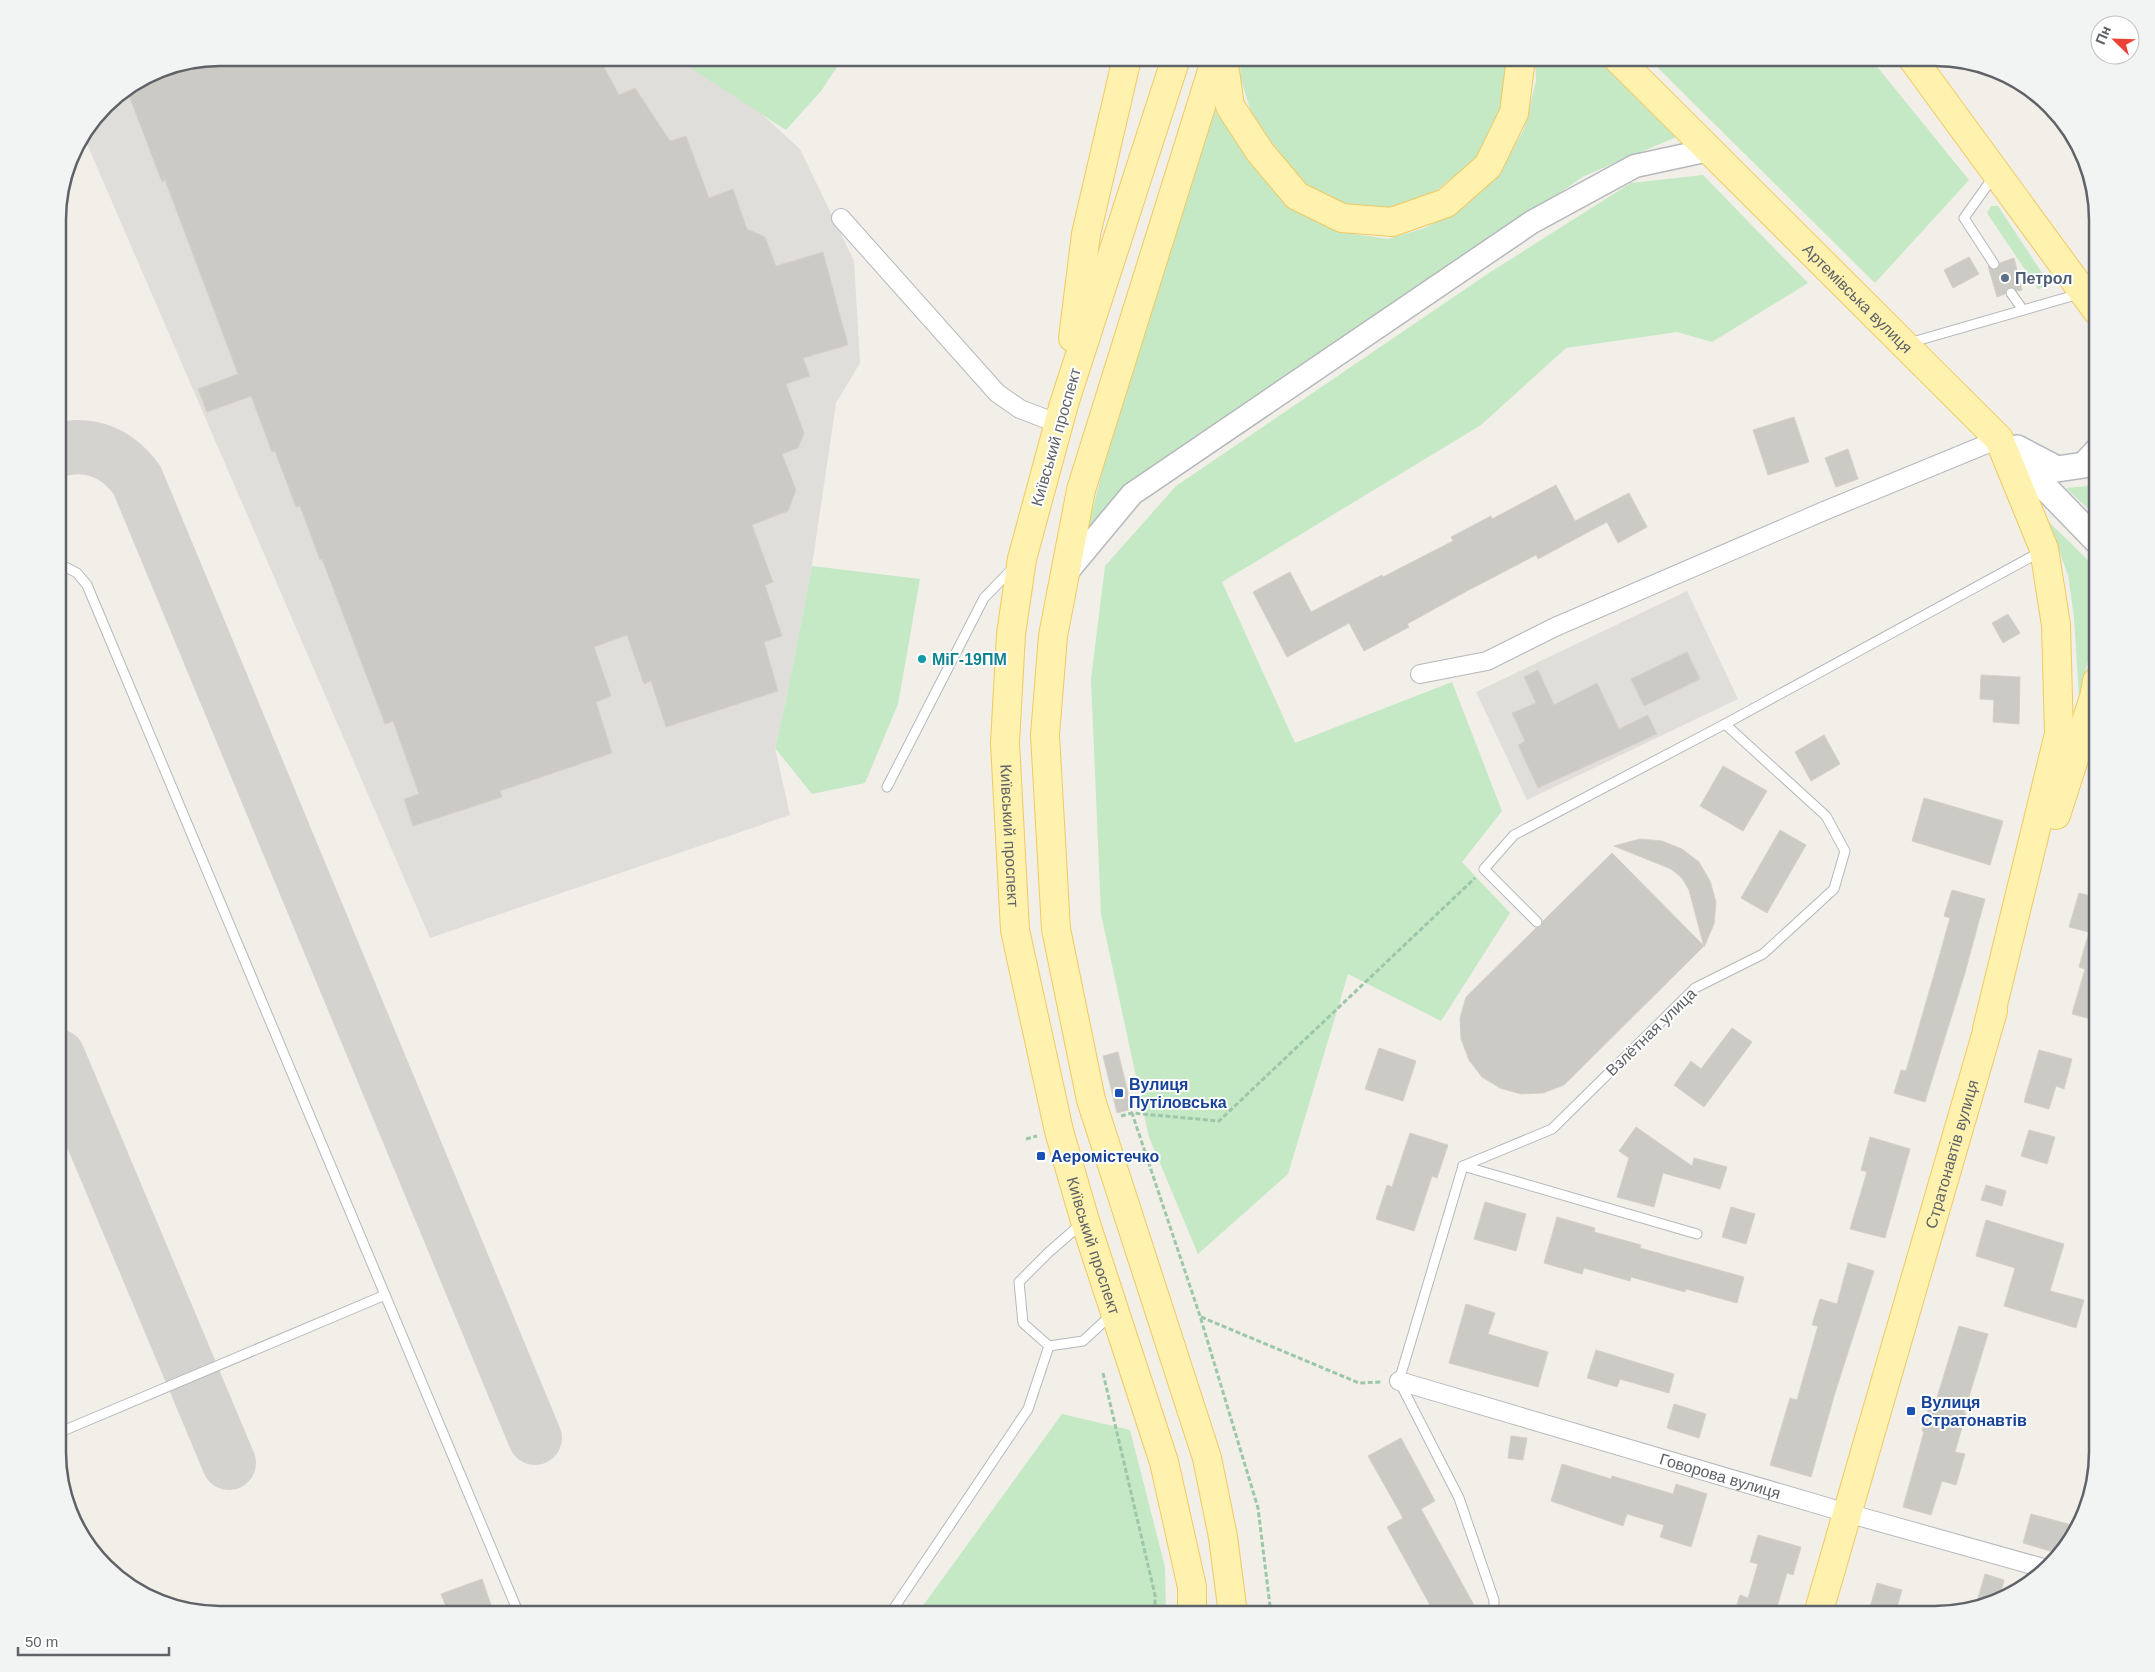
<svg xmlns="http://www.w3.org/2000/svg" width="2155" height="1672" font-family="Arial,sans-serif">
  <rect width="100%" height="100%" fill="#f1efe8"/>
  <g fill="#e0deda">
    <polygon points="220,58 700,58 800,149 854,261 860,363 836,403 812,566 786,701 775,748 790,815 430,938 84,137 105,105 158,70"/>
    <polygon points="1687,591 1738,699 1527,800 1476,692"/>
  </g>
  <g fill="#c5e8c5">
    <polygon points="675,58 843,58 821,91 786,130"/>
    <polygon points="1241,58 1507,58 1508,66 1501,111 1476,158 1435,192 1409,207 1373,213 1335,203 1304,184 1253,118 1240,76"/>
    <polygon points="1535,58 1601,58 1681,135 1584,176 1129,488 1086,535 1105,461 1220,85 1233,138 1260,175 1292,208 1340,232 1388,239 1425,228 1455,211 1498,174 1524,129 1536,81"/>
    <polygon points="1648,58 1870,58 1969,180 1875,283"/>
    <polygon points="1703,175 1808,283 1712,342 1677,332 1566,348 1481,425 1222,582 1295,743 1452,682 1502,811 1462,862 1510,913 1441,1021 1348,974 1288,1174 1198,1254 1149,1137 1101,914 1091,679 1105,566 1176,486 1489,273 1631,183"/>
    <polygon points="1991,206 1998,206 2048,282 2044,287 2038,289 1987,213"/>
    <polygon points="2097,474 2097,517 2066,488 2087,486"/>
    <polygon points="2048,521 2097,569 2097,624 2079,697 2074,617 2068,575"/>
    <polygon points="812,566 920,579 898,704 865,783 812,794 775,748 786,701"/>
    <polygon points="1062,1414 1130,1430 1165,1567 1166,1614 917,1614"/>
  </g>
  <g fill="none" stroke-linecap="round" stroke-linejoin="round">
    <g stroke="#d4d3d0" stroke-width="54">
      <path d="M58 450C91 441 118 454 137 480L535 1438"/>
      <polyline points="58,1056 229,1463"/>
    </g>
  </g>
  <g fill="#cccac5" stroke="#d6d1c6">
    <polygon points="220,58 599,58 619,95 635,88 670,141 686,136 709,198 733,189 747,229 765,237 776,266 823,252 848,345 803,358 810,376 786,384 804,433 798,448 782,454 796,490 788,511 752,525 773,582 765,585 782,636 764,642 778,691 666,727 651,681 644,684 627,635 594,647 611,696 596,702 612,753 500,791 502,797 413,826 404,799 419,794 393,721 385,724 322,559 320,560 300,506 296,507 275,451 272,452 251,396 207,412 198,389 238,374 165,180 162,182 127,90 134,86 196,62"/>
    <polygon points="1969,257 1979,274 1953,288 1944,270"/>
    <polygon points="2014,258 2022,290 2017,291 2010,287 2006,290 2005,294 1997,297 1988,266 1995,270 1999,267 2000,263"/>
    <polygon points="1794,417 1809,462 1768,475 1753,430"/>
    <polygon points="1848,449 1858,479 1836,487 1825,458"/>
    <polygon points="1556,485 1575,521 1629,493 1647,527 1618,543 1607,522 1538,559 1536,555 1465,592 1407,624 1409,627 1364,651 1349,623 1287,657 1253,592 1290,572 1311,612 1382,575 1383,577 1453,541 1451,537 1491,516 1492,519"/>
    <polygon points="2008,614 2020,633 2003,643 1992,623"/>
    <polygon points="1687,652 1700,679 1644,706 1631,679"/>
    <polygon points="1538,670 1554,705 1597,683 1619,729 1648,715 1657,734 1538,788 1518,745 1525,741 1512,713 1536,703 1524,677"/>
    <polygon points="1981,675 2020,677 2019,724 1993,722 1994,700 1980,699"/>
    <polygon points="1824,735 1840,764 1811,781 1795,752"/>
    <polygon points="1723,766 1767,791 1743,831 1700,806"/>
    <polygon points="1924,798 2003,821 1990,865 1912,841"/>
    <polygon points="1780,830 1806,845 1767,913 1741,898"/>
    <polygon points="1640,839 1662,841 1682,849 1699,862 1710,881 1716,902 1714,924 1704,947 1689,890 1682,878 1671,869 1614,846"/>
    <polygon points="1612,853 1704,946 1564,1085 1543,1093 1521,1094 1500,1088 1482,1077 1469,1060 1461,1039 1460,1018 1466,997 1536,928 1541,927 1543,921"/>
    <polygon points="1952,890 1985,899 1964,976 1925,1102 1894,1093 1901,1070 1906,1071 1936,968 1950,918 1944,916"/>
    <polygon points="2079,893 2098,898 2098,1021 2072,1014 2085,969 2079,967 2089,932 2069,927"/>
    <polygon points="1732,1028 1752,1042 1704,1107 1674,1085 1691,1061 1701,1069"/>
    <polygon points="1379,1048 1416,1061 1403,1101 1365,1089"/>
    <polygon points="2039,1050 2072,1059 2064,1089 2056,1086 2049,1109 2024,1102"/>
    <polygon points="1118,1052 1132,1109 1117,1113 1103,1056"/>
    <polygon points="1636,1127 1692,1166 1694,1158 1727,1167 1720,1189 1663,1173 1654,1207 1617,1197 1629,1158 1619,1151"/>
    <polygon points="2029,1130 2055,1137 2047,1164 2021,1156"/>
    <polygon points="1410,1133 1448,1145 1437,1178 1432,1176 1414,1231 1376,1219 1387,1185 1392,1187"/>
    <polygon points="1870,1137 1910,1149 1885,1238 1850,1229 1867,1172 1861,1170"/>
    <polygon points="1986,1185 2006,1191 2002,1206 1981,1200"/>
    <polygon points="1485,1202 1526,1214 1516,1251 1474,1239"/>
    <polygon points="1731,1207 1755,1214 1746,1244 1722,1237"/>
    <polygon points="1557,1217 1595,1228 1594,1232 1641,1245 1640,1248 1744,1277 1737,1303 1686,1289 1685,1292 1631,1277 1630,1281 1584,1268 1582,1274 1544,1263"/>
    <polygon points="1986,1220 2064,1244 2050,1291 2084,1300 2076,1328 2004,1306 2015,1268 1976,1256"/>
    <polygon points="1848,1263 1874,1271 1835,1393 1811,1477 1770,1465 1790,1398 1797,1400 1818,1326 1812,1325 1820,1299 1837,1304"/>
    <polygon points="1466,1304 1495,1313 1488,1334 1548,1352 1538,1387 1449,1363"/>
    <polygon points="1959,1326 1988,1334 1964,1413 1966,1413 1955,1452 1965,1454 1956,1485 1942,1481 1931,1515 1903,1507 1924,1432 1922,1431 1930,1403 1935,1404"/>
    <polygon points="1596,1350 1674,1374 1669,1393 1620,1379 1617,1387 1587,1378"/>
    <polygon points="1674,1404 1706,1414 1699,1438 1667,1428"/>
    <polygon points="1511,1436 1527,1438 1523,1460 1508,1458"/>
    <polygon points="1401,1438 1435,1501 1421,1509 1474,1605 1456,1614 1435,1614 1387,1527 1403,1518 1368,1456"/>
    <polygon points="1562,1464 1611,1479 1612,1476 1673,1494 1676,1484 1707,1494 1691,1547 1660,1537 1664,1525 1627,1514 1623,1526 1551,1501"/>
    <polygon points="2031,1514 2072,1525 2066,1547 2060,1554 2023,1543"/>
    <polygon points="1758,1535 1801,1547 1793,1575 1787,1573 1777,1607 1789,1611 1789,1614 1734,1614 1740,1595 1748,1598 1758,1564 1750,1562"/>
    <polygon points="1985,1574 2004,1580 1999,1600 1976,1605"/>
    <polygon points="482,1579 491,1605 464,1614 449,1614 441,1594"/>
    <polygon points="1877,1583 1902,1590 1895,1614 1868,1614"/>
  </g>
  <g fill="none" stroke-linecap="round" stroke-linejoin="round">
    <g stroke="#b5b8bc" stroke-width="11">
      <g id="service">
        <polyline points="1994,264 1964,218 1994,176"/>
        <polyline points="2011,293 2023,310"/>
        <polyline points="1909,343 2079,294"/>
        <polyline points="58,563 77,573 87,585 519,1614"/>
        <polyline points="887,787 984,598 1013,568"/>
        <polyline points="1537,922 1484,869 1514,835 1725,724 2040,552"/>
        <polyline points="1463,1166 1552,1129 1695,988 1763,954 1834,889 1845,851 1826,816 1725,724"/>
        <polyline points="1463,1166 1399,1381 1459,1498 1494,1600 1494,1614"/>
        <polyline points="1463,1166 1697,1234"/>
        <polyline points="1049,1346 1083,1341 1111,1315"/>
        <polyline points="58,1433 385,1295"/>
        <polyline points="890,1614 1028,1409 1049,1346 1023,1323 1019,1282 1049,1252 1081,1224"/>
      </g>
    </g>
    <g stroke="#b5b8bc" stroke-width="20">
      <g id="minor">
        <polyline points="841,218 997,393 1020,409 1059,424"/>
        <polyline points="1420,674 1487,661 1555,627 1824,511 1999,439"/>
        <path id="s1" d="M1399 1381 1847 1513 2043 1568"/>
      </g>
    </g>
    <g stroke="#b5b8bc" stroke-width="25">
      <polyline id="tertiary" points="1063,577 1132,494 1532,222 1635,166 1709,150"/>
    </g>
    <g stroke="#b6babf" stroke-width="28">
      <g id="secondary">
        <polyline points="2002,443 2097,541"/>
        <polyline points="2017,448 2057,469 2084,465 2097,451"/>
      </g>
    </g>
    <g stroke="#f2c960" stroke-width="30">
      <g id="primary">
        <path id="s2" d="M1176 58 1064 404 1022 559 1011 634 1005 743 1015 930 1059 1131 1085 1221 1164 1462 1192 1587V1614"/>
        <polyline points="1216,58 1081,490 1053,636 1045,735 1056,929 1091,1100 1207,1458 1223,1537 1233,1614"/>
        <polyline points="1223,58 1230,106 1260,152 1297,196 1342,218 1392,222 1446,203 1488,166 1514,113 1521,58"/>
        <path id="s3" d="M1617 58 1999 439 2044 549 2056 625 2059 734 1987 1029"/>
        <polyline points="1912,58 2097,311"/>
        <polyline points="1073,338 1086,234 1127,58"/>
        <polyline points="2056,815 2094,697 2097,681"/>
        <path id="s4" d="M1818 1614 1993 1011"/>
      </g>
    </g>
    <g stroke="#9cc7a9" stroke-width="3" stroke-dasharray="5 2.5" stroke-linecap="butt">
      <polyline points="1121,1116 1132,1113"/>
      <polyline points="1026,1139 1037,1136"/>
      <polyline points="1201,1317 1359,1383 1381,1382"/>
      <polyline points="1103,1373 1155,1595 1155,1614"/>
      <polyline points="1271,1614 1258,1508 1200,1316 1132,1113 1219,1121 1475,878"/>
    </g>
    <use href="#service" stroke="#fff" stroke-width="9"/>
    <use href="#minor" stroke="#fff" stroke-width="18"/>
    <use href="#tertiary" stroke="#fff" stroke-width="22"/>
    <use href="#secondary" stroke="#fff" stroke-width="25"/>
    <use href="#primary" stroke="#fff2af" stroke-width="28"/>
  </g>
  <circle fill="#5c6f8a" stroke="#fff" stroke-width="2" cx="2005" cy="278" r="5"/>
  <circle fill="#0f9aa8" stroke="#fff" stroke-width="2" cx="922" cy="659" r="5"/>
  <g fill="#1a4fb4" stroke="#fff" stroke-width="2">
    <rect x="1114" y="1088" width="10" height="10" rx="2.5"/>
    <rect x="1036" y="1151" width="10" height="10" rx="2.5"/>
    <rect x="1906" y="1406" width="10" height="10" rx="2.5"/>
  </g>
  <g text-anchor="middle" dominant-baseline="central" stroke-width="4" stroke-linejoin="round" paint-order="stroke">
    <g font-size="16" font-weight="bold" fill="#4e5e75" stroke="#fff" text-anchor="start">
      <text x="2015" y="278">Петрол</text>
    </g>
    <g font-size="16" fill="#5f6368" stroke="#fff">
      <text stroke="none"><textPath href="#s3" startOffset="340">Артемівська вулиця</textPath></text>
      <text transform="translate(1056 437) rotate(-74)">Київський проспект</text>
      <text stroke="none"><textPath href="#s2" startOffset="802">Київський проспект</textPath></text>
      <text transform="translate(1651 1032) rotate(-44)">Взлётная улица</text>
      <text stroke="none"><textPath href="#s4" startOffset="479">Стратонавтів вулиця</textPath></text>
      <text stroke="none"><textPath href="#s2" startOffset="1222">Київський проспект</textPath></text>
      <text stroke="none"><textPath href="#s1" startOffset="335">Говорова вулиця</textPath></text>
    </g>
    <g font-size="16" font-weight="bold" fill="#0d838f" stroke="#fff" text-anchor="start">
      <text x="932" y="659">МіГ-19ПМ</text>
    </g>
    <g font-size="16" font-weight="bold" fill="#164399" stroke="#fff" text-anchor="start">
      <text x="1129" y="1084">Вулиця<tspan x="1129" dy="18">Путіловська</tspan></text>
      <text x="1051" y="1156">Аеромістечко</text>
      <text x="1921" y="1402">Вулиця<tspan x="1921" dy="18">Стратонавтів</tspan></text>
    </g>
  </g>
  <path d="M0 0H2155V1672H0ZM220 66H1935A154 154 0 0 1 2089 220V1452A154 154 0 0 1 1935 1606H220A154 154 0 0 1 66 1452V220A154 154 0 0 1 220 66Z" fill="#f2f3f3" fill-rule="evenodd"/>
  <path fill="none" stroke="#5f6368" stroke-width="2.5" d="M220 66H1935A154 154 0 0 1 2089 220V1452A154 154 0 0 1 1935 1606H220A154 154 0 0 1 66 1452V220A154 154 0 0 1 220 66Z"/>
  <g transform="translate(2115 40) rotate(293)"><circle r="24" fill="#ffffff" stroke="#bfc1c3"/>
  <path d="M0-4L9 19L0 12L-9 19Z" fill="#ea4335"/>
  <text y="-8" font-size="14" font-weight="bold" text-anchor="middle" fill="#5f6368">Пн</text>
  </g>
  <path d="M18 1647v8h151v-8" fill="none" stroke="#5f6368" stroke-width="2.5"/>
  <text x="25" y="1647" font-size="15" fill="#5f6368" stroke="#ffffff" stroke-width="4" paint-order="stroke">50 m</text>
</svg>
